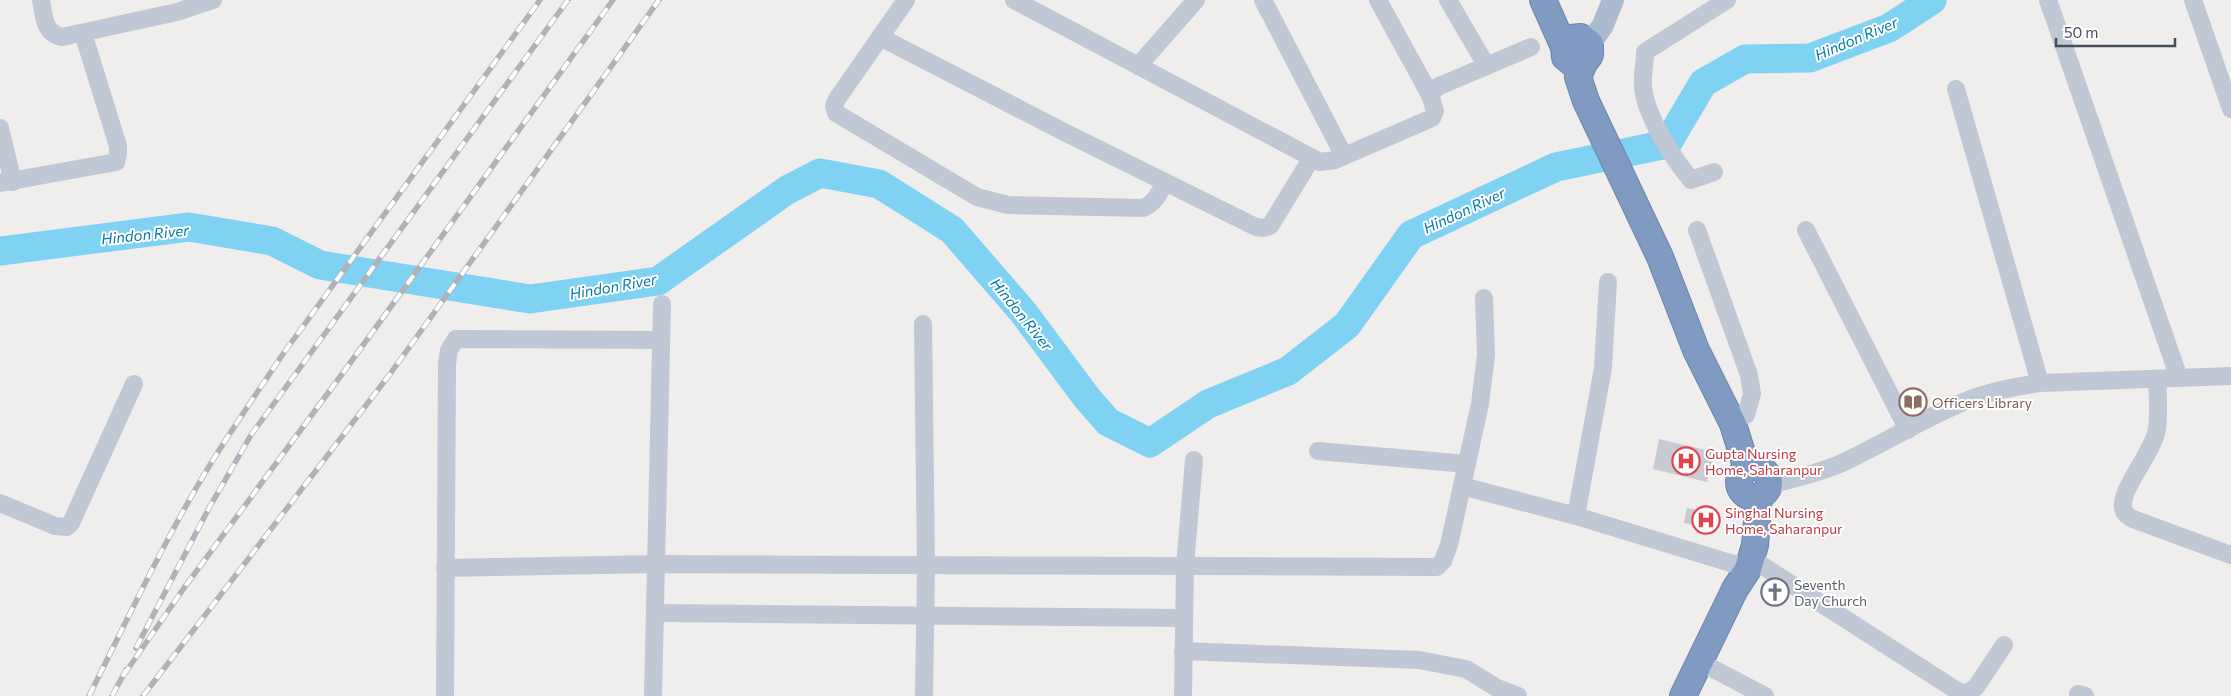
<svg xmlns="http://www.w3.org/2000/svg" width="2231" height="696" font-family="Commissioner,sans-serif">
  <rect width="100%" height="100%" fill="#f0eded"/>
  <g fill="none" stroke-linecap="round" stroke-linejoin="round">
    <polyline stroke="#80d2f3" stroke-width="29" points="0,251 189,227 272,241 320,265 530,299 658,281 787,190 820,173 879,184 952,230 1023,312 1087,398 1108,422 1150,443 1208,404 1288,371 1347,325 1411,235 1556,167 1667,144 1703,83 1745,59 1810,58 1889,28 1932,0"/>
  </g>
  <g fill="#c8cbd4">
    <polygon points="1659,439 1714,452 1707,482 1653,469"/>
    <polygon points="1687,508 1715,514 1711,529 1684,523"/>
  </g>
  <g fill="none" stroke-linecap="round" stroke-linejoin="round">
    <g stroke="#6c85ac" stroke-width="28">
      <g id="highway">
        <polyline points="1543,0 1564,47"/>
        <polyline points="1584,63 1573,64 1565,57 1564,47 1571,38 1581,37 1590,44 1590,55 1584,63 1578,77 1586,101 1660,257 1696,350 1733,424 1747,469"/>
        <circle cx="1754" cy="482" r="15"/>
        <polyline points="1683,696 1735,589 1748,569 1755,545 1759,496"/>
      </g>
    </g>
    <g stroke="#bfc8d4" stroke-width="18">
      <path d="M41 0C44 16 44 34 62 37L177 12 213 0"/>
      <path d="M906 0 837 99 834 106 836 113 977 197 1008 205 1143 208C1155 203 1159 194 1165 182"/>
      <polyline points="1014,0 1320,162 1335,160 1432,118 1435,111 1430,95 1437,87 1531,47"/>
      <polyline points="1263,0 1344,156"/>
      <polyline points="1378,0 1430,95"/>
      <polyline points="1448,0 1486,65"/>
      <polyline points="2048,0 2179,378"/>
      <polyline points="2193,0 2231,109"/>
      <polyline points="880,37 1064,132 1256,227 1264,228 1270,226 1311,159"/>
      <polyline points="1138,66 1196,0"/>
      <polyline points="1956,89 2040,383"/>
      <polyline points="0,128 13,182"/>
      <path d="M1714 172 1691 180C1673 158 1646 117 1643 87 1642 76 1645 64 1645 52L1727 0"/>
      <polyline points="0,183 116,162 118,154 118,146 83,33"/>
      <polyline points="1697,230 1749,375 1752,394 1746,415"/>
      <polyline points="1806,230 1908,430"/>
      <polyline points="923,324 926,566 924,696"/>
      <path d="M2157 379C2158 395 2159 413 2157 429 2153 453 2121 487 2123 507 2123 513 2128 516 2133 519L2231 555"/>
      <polyline points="1318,451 1467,464"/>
      <path d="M1769 485C1793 479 1819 473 1842 463 1887 442 1930 414 1976 397 1997 390 2019 386 2040 383L2231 376"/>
      <polyline points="1462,486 1576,516 1737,565"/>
      <polyline points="0,503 55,526 67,527 71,523 134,384"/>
      <polyline points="1576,516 1603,368 1608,282"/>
      <polyline points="1752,559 1959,692 1968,693 1976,687 2004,645"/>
      <polyline points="445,568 656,564 1437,567 1443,561 1449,545 1480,404 1486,355 1484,298"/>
      <polyline points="655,613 1184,618"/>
      <polyline points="1183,651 1419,660 1466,669 1497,688 1518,696"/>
      <polyline points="1700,662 1765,696"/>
      <polyline points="2078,694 2085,696"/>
      <polyline points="445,696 447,364 449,350 456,339 661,340"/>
      <polyline points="653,696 662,304"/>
      <polyline points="1183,696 1185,566 1194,460"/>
    </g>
    <polyline stroke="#aabacf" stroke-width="22" points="1590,44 1603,25 1613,0"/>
    <use href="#highway" stroke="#809ac1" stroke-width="26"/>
    <g stroke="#afb2b8" stroke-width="5.5">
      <g id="rail">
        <polyline points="136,648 209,508 251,435 568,0"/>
        <polyline points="123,676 184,588 345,370 613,0"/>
        <path d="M89 696C127 620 164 541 208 468 232 429 258 391 283 354L540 0"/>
        <polyline points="112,696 126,670"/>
        <polyline points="143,696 390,374 659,0"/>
      </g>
    </g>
    <use href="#rail" stroke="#fff" stroke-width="4" stroke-dasharray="11" stroke-linecap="butt"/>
  </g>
  <defs>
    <g id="library-ring" transform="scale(1.4375)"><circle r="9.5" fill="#fff" stroke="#8d6e63" stroke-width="1.5"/><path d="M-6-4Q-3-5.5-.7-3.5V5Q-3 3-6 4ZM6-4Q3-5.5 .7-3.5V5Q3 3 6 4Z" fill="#8d6e63"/></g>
    <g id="hospital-ring" transform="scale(1.4375)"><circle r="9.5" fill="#fff" stroke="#e0444e" stroke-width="1.5"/><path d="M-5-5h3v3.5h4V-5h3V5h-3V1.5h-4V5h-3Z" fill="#e0444e"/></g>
    <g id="church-ring" transform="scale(1.4375)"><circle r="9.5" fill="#fff" stroke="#6b7280" stroke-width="1.5"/><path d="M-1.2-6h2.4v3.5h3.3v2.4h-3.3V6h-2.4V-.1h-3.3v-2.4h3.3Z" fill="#6b7280"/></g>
  </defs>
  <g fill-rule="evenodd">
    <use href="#library-ring" x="1913" y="402"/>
    <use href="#hospital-ring" x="1686" y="461"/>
    <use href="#hospital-ring" x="1706" y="520"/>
    <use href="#church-ring" x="1775" y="592"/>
  </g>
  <g text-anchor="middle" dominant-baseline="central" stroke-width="4" stroke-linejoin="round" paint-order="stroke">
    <g font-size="14" fill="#785e54" stroke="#fff" text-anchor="start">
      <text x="1932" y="402">Officers Library</text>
    </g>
    <g font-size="14" fill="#be3a42" stroke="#fff" text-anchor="start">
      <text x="1705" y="453">Gupta Nursing<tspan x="1705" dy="16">Home, Saharanpur</tspan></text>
      <text x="1725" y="512">Singhal Nursing<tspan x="1725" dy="16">Home, Saharanpur</tspan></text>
    </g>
    <g font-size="14" fill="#5b616d" stroke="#fff" text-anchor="start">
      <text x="1794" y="584">Seventh<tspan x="1794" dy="16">Day Church</tspan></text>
    </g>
    <g font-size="15" font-style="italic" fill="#027aaa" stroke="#fff">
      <text transform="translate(1856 38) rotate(-23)">Hindon River</text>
      <text transform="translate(1464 210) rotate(-25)">Hindon River</text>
      <text transform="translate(145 234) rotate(-6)">Hindon River</text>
      <text transform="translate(613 286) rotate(-10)">Hindon River</text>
      <text transform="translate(1022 314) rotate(51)">Hindon River</text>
    </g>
  </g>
  <path d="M2056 38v8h119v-8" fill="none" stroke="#444f5c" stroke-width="2.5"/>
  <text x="2064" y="38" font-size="15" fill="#444f5c" stroke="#ffffff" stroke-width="4" paint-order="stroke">50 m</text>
</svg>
